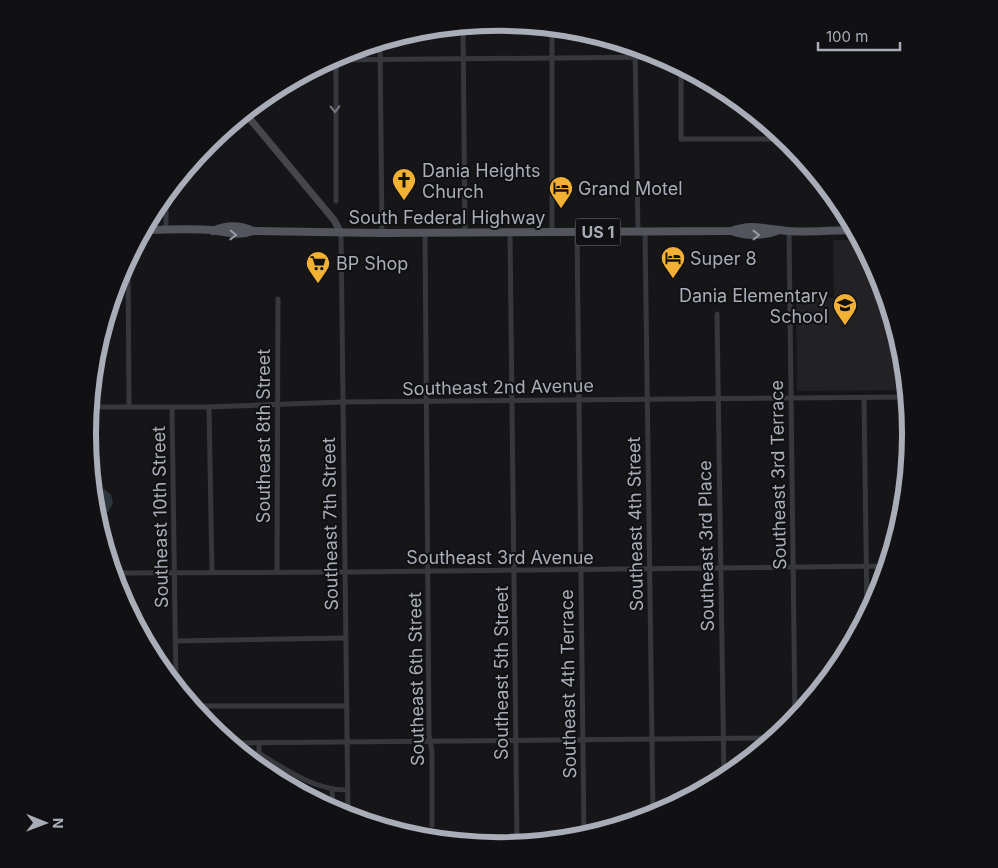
<svg xmlns="http://www.w3.org/2000/svg" width="998" height="868" font-family="Inter,sans-serif">
  <rect width="100%" height="100%" fill="#161618"/>
  <polygon fill="#222225" points="833,240 860,240 879,277 903,354 906,390 797,391 796,298 834,298"/>
  <polygon fill="#2c353c" points="92,484 99,492 104,489 111,495 113,503 108,512 96,516"/>
  <g fill="none" stroke-linecap="round" stroke-linejoin="round">
    <g stroke="#37383d" stroke-width="5">
      <polyline points="463,26 465,233"/>
      <polyline points="380,42 382,233"/>
      <polyline points="635,47 638,231"/>
      <polyline points="329,60 663,57"/>
      <polyline points="336,60 336,201"/>
      <polyline points="681,67 681,139 785,139"/>
      <polyline points="166,194 166,230"/>
      <polyline points="789,230 795,719"/>
      <polyline points="645,231 653,815"/>
      <polyline points="510,232 517,844"/>
      <polyline points="552,232 552,28"/>
      <polyline points="577,232 584,836"/>
      <polyline points="341,233 348,816"/>
      <polyline points="425,233 429,735 432,752 432,825"/>
      <polyline points="128,259 129,407"/>
      <polyline points="717,314 724,778"/>
      <polyline points="864,398 867,615"/>
      <polyline points="90,407 209,407 343,402 907,397"/>
      <polyline points="172,407 176,686"/>
      <polyline points="209,407 212,572"/>
      <polyline points="277,572 278,299"/>
      <polyline points="113,573 351,572 887,566"/>
      <polyline points="176,641 345,638"/>
      <polyline points="192,706 346,706"/>
      <polyline points="231,743 774,738"/>
      <path d="M259 753C286 770 315 790 347 790"/>
      <polyline points="246,756 259,753 259,743"/>
      <polyline points="332,790 333,809"/>
    </g>
    <polyline stroke="#45474d" stroke-width="7" points="245,113 334,220 341,233"/>
    <g stroke="#53555c" stroke-width="8">
      <path d="M144 230C166 230 189 228 211 230 227 232 237 237 253 231L382 233 731 231C751 224 761 228 780 230 804 234 831 230 854 230"/>
      <path d="M213 231C226 225 240 225 253 231"/>
      <path d="M731 231C748 237 764 236 780 230"/>
    </g>
  </g>
  <defs><path id="oneway-chevron" d="M-2-3.5L2.5 0L-2 3.5" fill="none" stroke-width="1.6" stroke-linecap="round" stroke-linejoin="round" transform="scale(1.25)"/></defs>
  <use stroke="#757881" href="#oneway-chevron" transform="translate(335 109) rotate(89)"/>
  <g stroke="#979ba6">
    <use href="#oneway-chevron" transform="translate(233 235) rotate(1)"/>
    <use href="#oneway-chevron" transform="translate(756 235) rotate(-1)"/>
  </g>
  <defs>
    <g id="church-pin" transform="scale(1.25)"><path d="M0 17L-7.5 6A9.5 9.5 0 1 1 7.5 6Z" fill="#f2b134" stroke="#111113"/><path d="M-1.2-6h2.4v3.5h3.3v2.4h-3.3V6h-2.4V-.1h-3.3v-2.4h3.3Z" fill="#111"/></g>
    <g id="hotel-pin" transform="scale(1.25)"><path d="M0 17L-7.5 6A9.5 9.5 0 1 1 7.5 6Z" fill="#f2b134" stroke="#111113"/><path d="M-6-4.5h1.5V1H6V5H4.5V3h-9V5H-6ZM-4 0a1.8 1.8 0 1 1 3.6 0ZM.5 0V-2.5h3Q6-2.5 6 0Z" fill="#111"/></g>
    <g id="supermarket-pin" transform="scale(1.25)"><path d="M0 17L-7.5 6A9.5 9.5 0 1 1 7.5 6Z" fill="#f2b134" stroke="#111113"/><path d="M-6-5.5h2.5l.6 2H6L4.5 2H-2.5L-4.4-4H-6ZM-1.5 3.2a1.3 1.3 0 1 0 .1 0ZM3 3.2a1.3 1.3 0 1 0 .1 0Z" fill="#111"/></g>
    <g id="school-pin" transform="scale(1.25)"><path d="M0 17L-7.5 6A9.5 9.5 0 1 1 7.5 6Z" fill="#f2b134" stroke="#111113"/><path d="M0-5L7-2L0 1L-7-2ZM-4 1L0 2.5L4 1V4Q0 6-4 4Z" fill="#111"/></g>
  </defs>
  <g fill-rule="evenodd">
    <use href="#church-pin" x="404" y="180"/>
    <use href="#hotel-pin" x="561" y="188"/>
    <use href="#hotel-pin" x="673" y="258"/>
    <use href="#supermarket-pin" x="318" y="263"/>
    <use href="#school-pin" x="845" y="305"/>
  </g>
  <g text-anchor="middle" dominant-baseline="central" stroke-width="4" stroke-linejoin="round" paint-order="stroke">
    <rect fill="#111113" stroke="#7b7e86" stroke-width="1" x="575.5" y="218.5" width="45" height="27" rx="4"/>
    <g font-size="16" font-weight="bold" fill="#a8adb8">
      <text x="598" y="232">US 1</text>
    </g>
    <g font-size="18" fill="#a8adb8" stroke="#111113" text-anchor="start">
      <text x="422" y="170">Dania Heights<tspan x="422" dy="21">Church</tspan></text>
      <text x="578" y="188">Grand Motel</text>
      <text x="690" y="258">Super 8</text>
      <text x="336" y="263">BP Shop</text>
      <text x="828" y="295" text-anchor="end">Dania Elementary<tspan x="828" dy="21">School</tspan></text>
    </g>
    <g font-size="18" fill="#a8adb8" stroke="#111113">
      <text x="447" y="217">South Federal Highway</text>
      <text transform="translate(498 387) rotate(-1)">Southeast 2nd Avenue</text>
      <text transform="translate(263 436) rotate(-90)">Southeast 8th Street</text>
      <text transform="translate(778 475) rotate(-91)">Southeast 3rd Terrace</text>
      <text transform="translate(160 517) rotate(-91)">Southeast 10th Street</text>
      <text transform="translate(330 524) rotate(-91)">Southeast 7th Street</text>
      <text transform="translate(635 524) rotate(-91)">Southeast 4th Street</text>
      <text transform="translate(706 546) rotate(-91)">Southeast 3rd Place</text>
      <text x="500" y="557">Southeast 3rd Avenue</text>
      <text transform="translate(501 673) rotate(-90)">Southeast 5th Street</text>
      <text transform="translate(416 679) rotate(-91)">Southeast 6th Street</text>
      <text transform="translate(568 684) rotate(-91)">Southeast 4th Terrace</text>
    </g>
  </g>
  <path d="M0 0H998V868H0ZM96 434a403 403 0 1 1 806 0a403 403 0 1 1-806 0Z" fill="#111113" fill-rule="evenodd"/>
  <path fill="none" stroke="#a8adb8" stroke-width="6" d="M96 434a403 403 0 1 1 806 0a403 403 0 1 1-806 0Z"/>
  <g transform="translate(45 823) rotate(91)" stroke="#111113" stroke-width="4" paint-order="stroke">
  <path d="M0-4L9 19L0 12L-9 19Z" fill="#a8adb8"/>
  <text y="-8" font-size="14" font-weight="bold" text-anchor="middle" fill="#a8adb8">N</text>
  </g>
  <path d="M818 42v8h82v-8" fill="none" stroke="#a8adb8" stroke-width="2.5"/>
  <text x="826" y="42" font-size="15" fill="#a8adb8" stroke="#111113" stroke-width="4" paint-order="stroke">100 m</text>
</svg>
